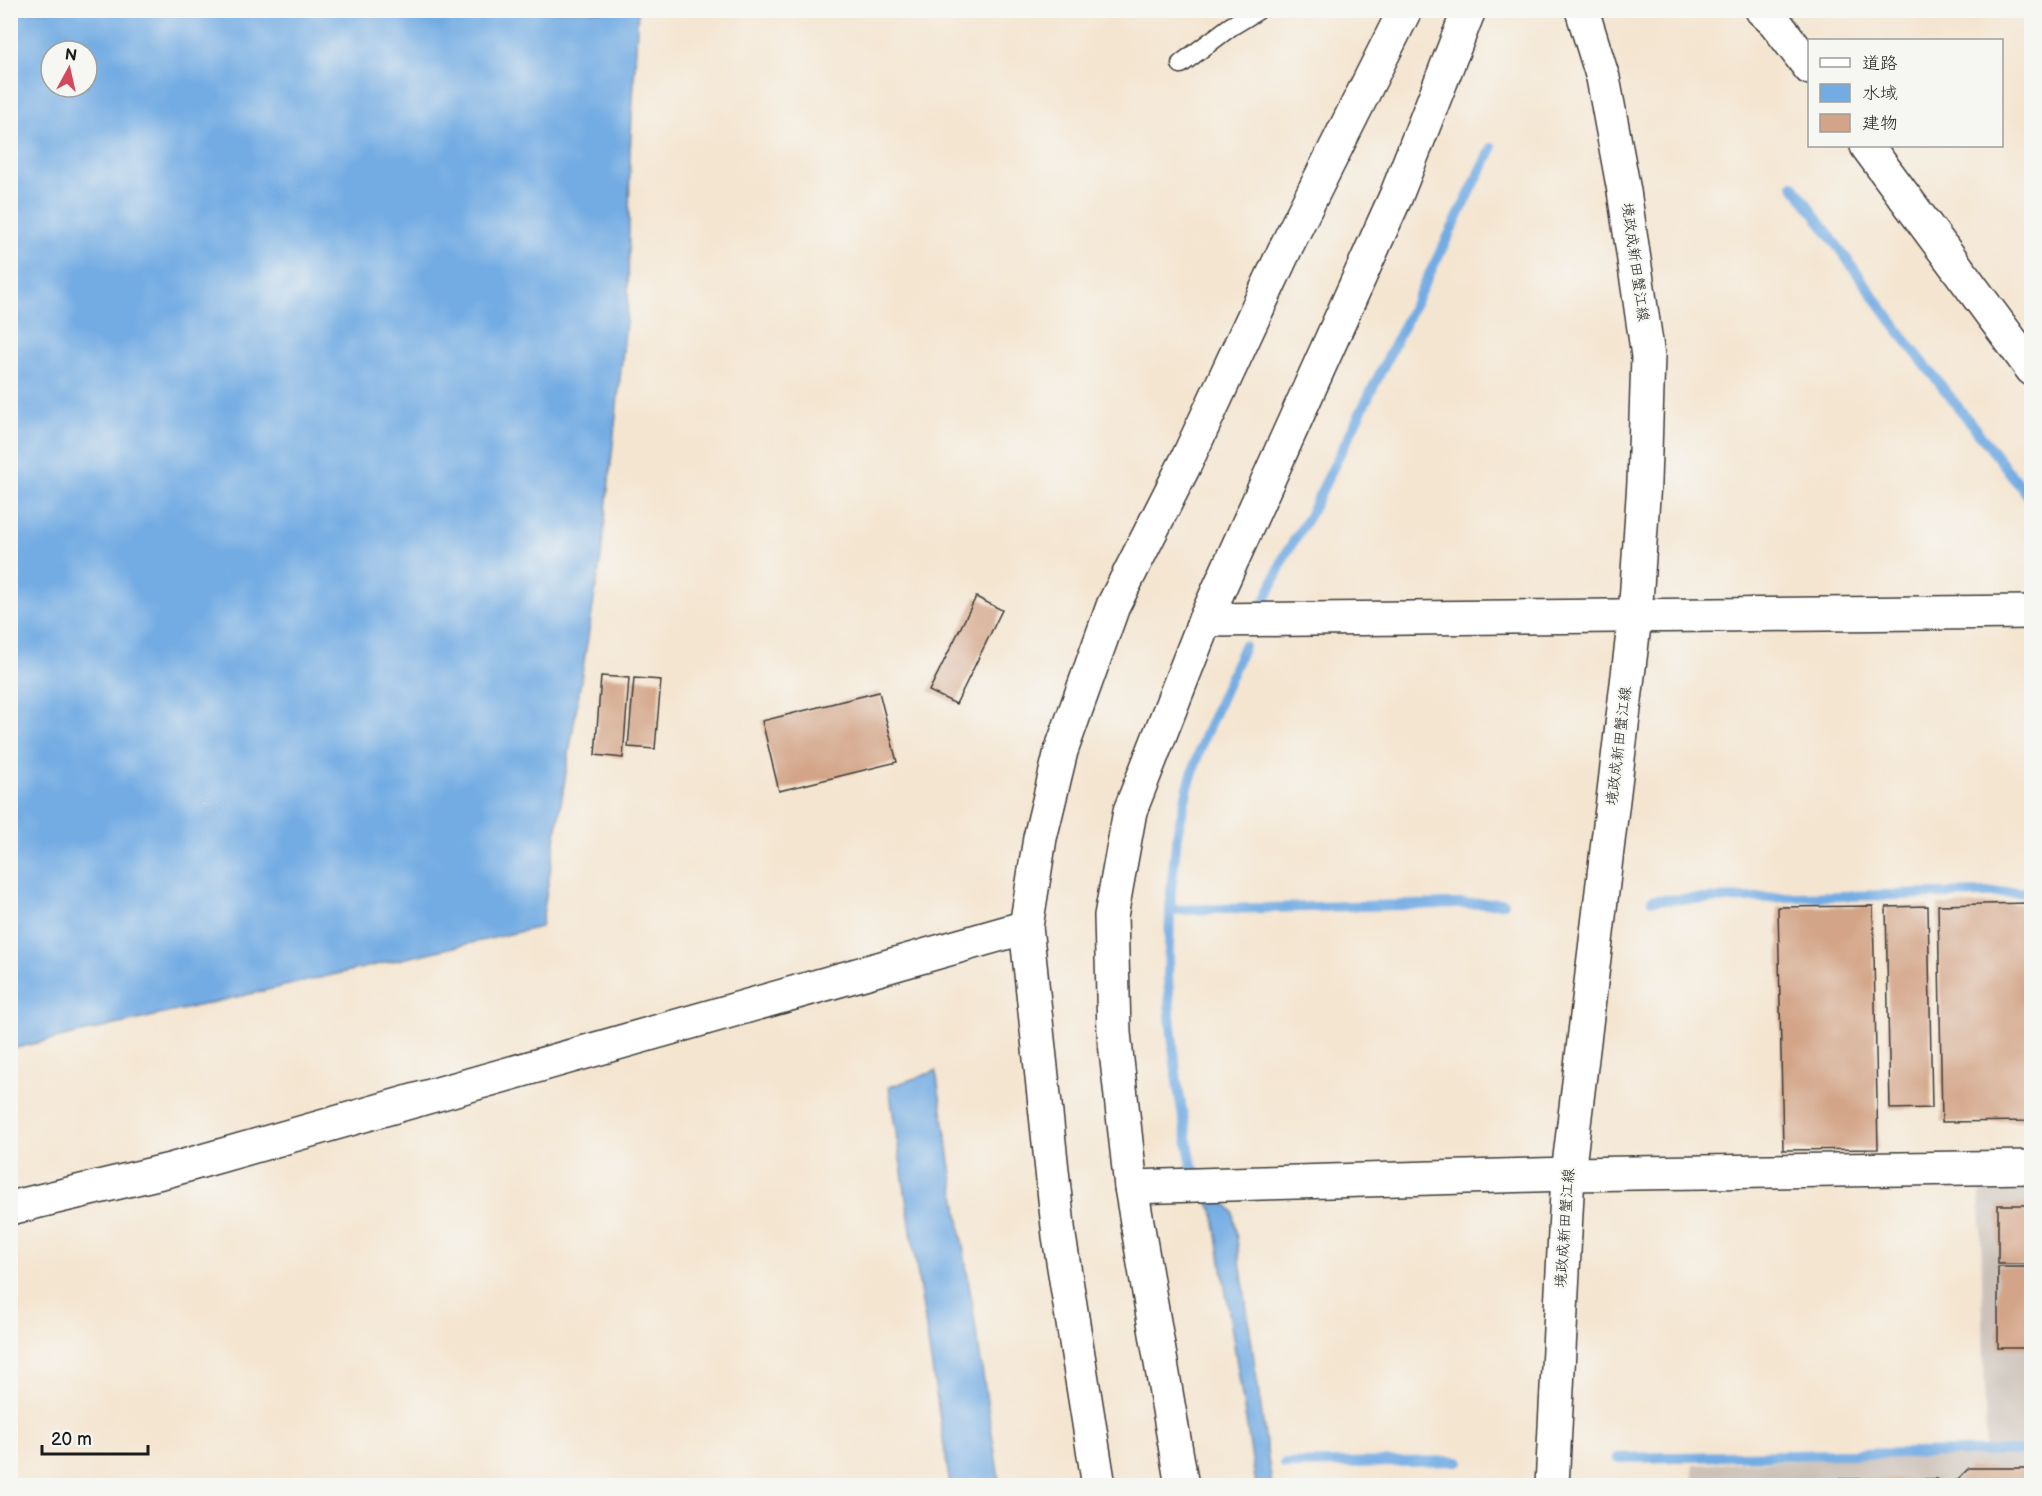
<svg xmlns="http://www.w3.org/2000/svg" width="2042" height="1496" font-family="'Balsamiq Sans','Klee One',sans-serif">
  <rect width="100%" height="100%" fill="#f6f6f2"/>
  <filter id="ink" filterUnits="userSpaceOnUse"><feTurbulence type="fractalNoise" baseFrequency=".0167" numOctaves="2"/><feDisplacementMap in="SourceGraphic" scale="12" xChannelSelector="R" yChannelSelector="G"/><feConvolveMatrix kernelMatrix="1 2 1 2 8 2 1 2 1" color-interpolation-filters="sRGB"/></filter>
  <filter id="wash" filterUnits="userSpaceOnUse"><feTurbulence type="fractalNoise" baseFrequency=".008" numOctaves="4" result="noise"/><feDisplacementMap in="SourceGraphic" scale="24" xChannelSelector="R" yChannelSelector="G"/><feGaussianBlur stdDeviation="1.35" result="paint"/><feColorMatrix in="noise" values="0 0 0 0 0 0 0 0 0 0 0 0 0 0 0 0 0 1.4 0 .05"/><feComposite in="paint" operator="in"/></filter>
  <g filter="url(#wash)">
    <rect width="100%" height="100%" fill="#f4e5d0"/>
    <polygon fill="#ccc2b9" points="2031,1184 2031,1485 1693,1485 1693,1465 1986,1452 1980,1186"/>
    <g fill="#73ace3" stroke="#486480" stroke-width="1.5" fill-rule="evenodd">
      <path d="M10 11H638L630 152 628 303 601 557 541 927 11 1049ZM51 51H87V87H51Z"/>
      <polygon points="936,1071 1000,1485 950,1485 889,1087"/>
      <polygon points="1195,1166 1233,1212 1272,1485 1256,1485 1213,1210 1186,1167"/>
    </g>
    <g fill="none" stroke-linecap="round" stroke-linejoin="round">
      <g stroke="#73ace3" stroke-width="10">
        <polyline points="1793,185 1907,342 2032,501"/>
        <polyline points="1265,601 1284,557 1309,516 1492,148"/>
        <polyline points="1652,900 2032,892"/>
        <polyline points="1170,910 1504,903"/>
        <polyline points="1200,1178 1192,1166 1177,1082 1170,1015 1168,975 1171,890 1177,835 1188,787 1203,740 1244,646"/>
        <polyline points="1617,1458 2032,1451"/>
        <polyline points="1284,1464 1459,1461"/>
      </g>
    </g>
    <g id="blocks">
      <g fill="#d3a487">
        <polygon points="976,597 1002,610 956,704 929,691"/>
        <polygon points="601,676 629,678 623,758 595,755"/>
        <polygon points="634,678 661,680 655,749 628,747"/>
        <polygon points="879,692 897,762 779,791 762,721"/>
        <polygon points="2029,903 2032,1121 1942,1122 1938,905"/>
        <polygon points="1873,906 1878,1149 1783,1150 1778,907"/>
        <polygon points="1928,906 1932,1108 1890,1109 1886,907"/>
        <rect x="1998" y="1205" width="34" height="59"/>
        <rect x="1998" y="1267" width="34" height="81"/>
        <polygon points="1969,1468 2032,1468 2032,1486 1957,1486 1957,1480"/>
        <rect x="1781" y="1479" width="156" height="7"/>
      </g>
    </g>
  </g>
  <g filter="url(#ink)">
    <use href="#blocks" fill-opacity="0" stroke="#3c3a37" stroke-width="1.5"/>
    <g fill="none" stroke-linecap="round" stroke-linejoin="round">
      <g stroke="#3c3a37" stroke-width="21">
        <polyline id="lane" points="1181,64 1230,27 1258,10"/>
      </g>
      <g stroke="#3c3a37" stroke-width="36">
        <g id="street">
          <polyline points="1762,10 1775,22 1810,68"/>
          <polyline points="1867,146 2032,369"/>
          <polyline points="1205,620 2032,612"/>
          <polyline points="1131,1187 1568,1174 2032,1167"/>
          <polyline points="10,1208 170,1170 1026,927"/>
          <polyline points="1099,1486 1059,1236 1026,927 1040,838 1061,751 1113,606 1185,464 1287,245 1405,10"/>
          <polyline points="1182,1486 1131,1187 1114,1033 1111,916 1130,811 1205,620 1396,196 1469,10"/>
        </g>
      </g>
      <g stroke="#3c3a37" stroke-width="36">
        <polyline id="secondary" points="1552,1486 1568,1174 1635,617 1644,482 1648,356 1624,191 1603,78 1582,10"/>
      </g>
      <use href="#lane" stroke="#fff" stroke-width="18"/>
      <use href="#street" stroke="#fff" stroke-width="33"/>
      <use href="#secondary" stroke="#fff" stroke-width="33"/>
    </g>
  </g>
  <g text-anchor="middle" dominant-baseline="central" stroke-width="4.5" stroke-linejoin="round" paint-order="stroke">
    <g font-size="15" fill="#1c1c1c" stroke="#f6f6f2">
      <text transform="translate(1635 262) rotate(82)">境政成新田蟹江線</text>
      <text transform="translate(1619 746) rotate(-83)">境政成新田蟹江線</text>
      <text transform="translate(1565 1228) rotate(-86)">境政成新田蟹江線</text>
    </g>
  </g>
  <rect width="2042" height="1496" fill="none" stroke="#f6f6f2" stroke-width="36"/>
  <rect x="1808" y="39" width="195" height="108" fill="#f6f6f2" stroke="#9f9f9c" stroke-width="1.5"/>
  <rect x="1820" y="58" width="30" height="9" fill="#ffffff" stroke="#9f9f9c" stroke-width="1.5"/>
  <text x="1862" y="69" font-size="18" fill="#1c1c1c">道路</text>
  <rect x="1820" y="84" width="30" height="18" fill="#73ace3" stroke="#9f9f9c" stroke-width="1.5"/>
  <text x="1862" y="99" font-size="18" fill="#1c1c1c">水域</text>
  <rect x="1820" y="114" width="30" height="18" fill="#d3a487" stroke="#9f9f9c" stroke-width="1.5"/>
  <text x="1862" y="129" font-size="18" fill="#1c1c1c">建物</text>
  <g transform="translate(69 69) rotate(8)"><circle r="28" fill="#f6f6f2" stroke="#9f9f9c" stroke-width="1.5"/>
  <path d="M0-4.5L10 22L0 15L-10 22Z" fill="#d1495b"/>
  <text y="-9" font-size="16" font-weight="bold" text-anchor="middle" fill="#1c1c1c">N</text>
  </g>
  <path d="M42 1445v9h106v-9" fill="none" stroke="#1c1c1c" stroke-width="3"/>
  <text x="51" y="1445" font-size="18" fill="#1c1c1c" stroke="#f6f6f2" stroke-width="4.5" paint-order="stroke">20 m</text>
</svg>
